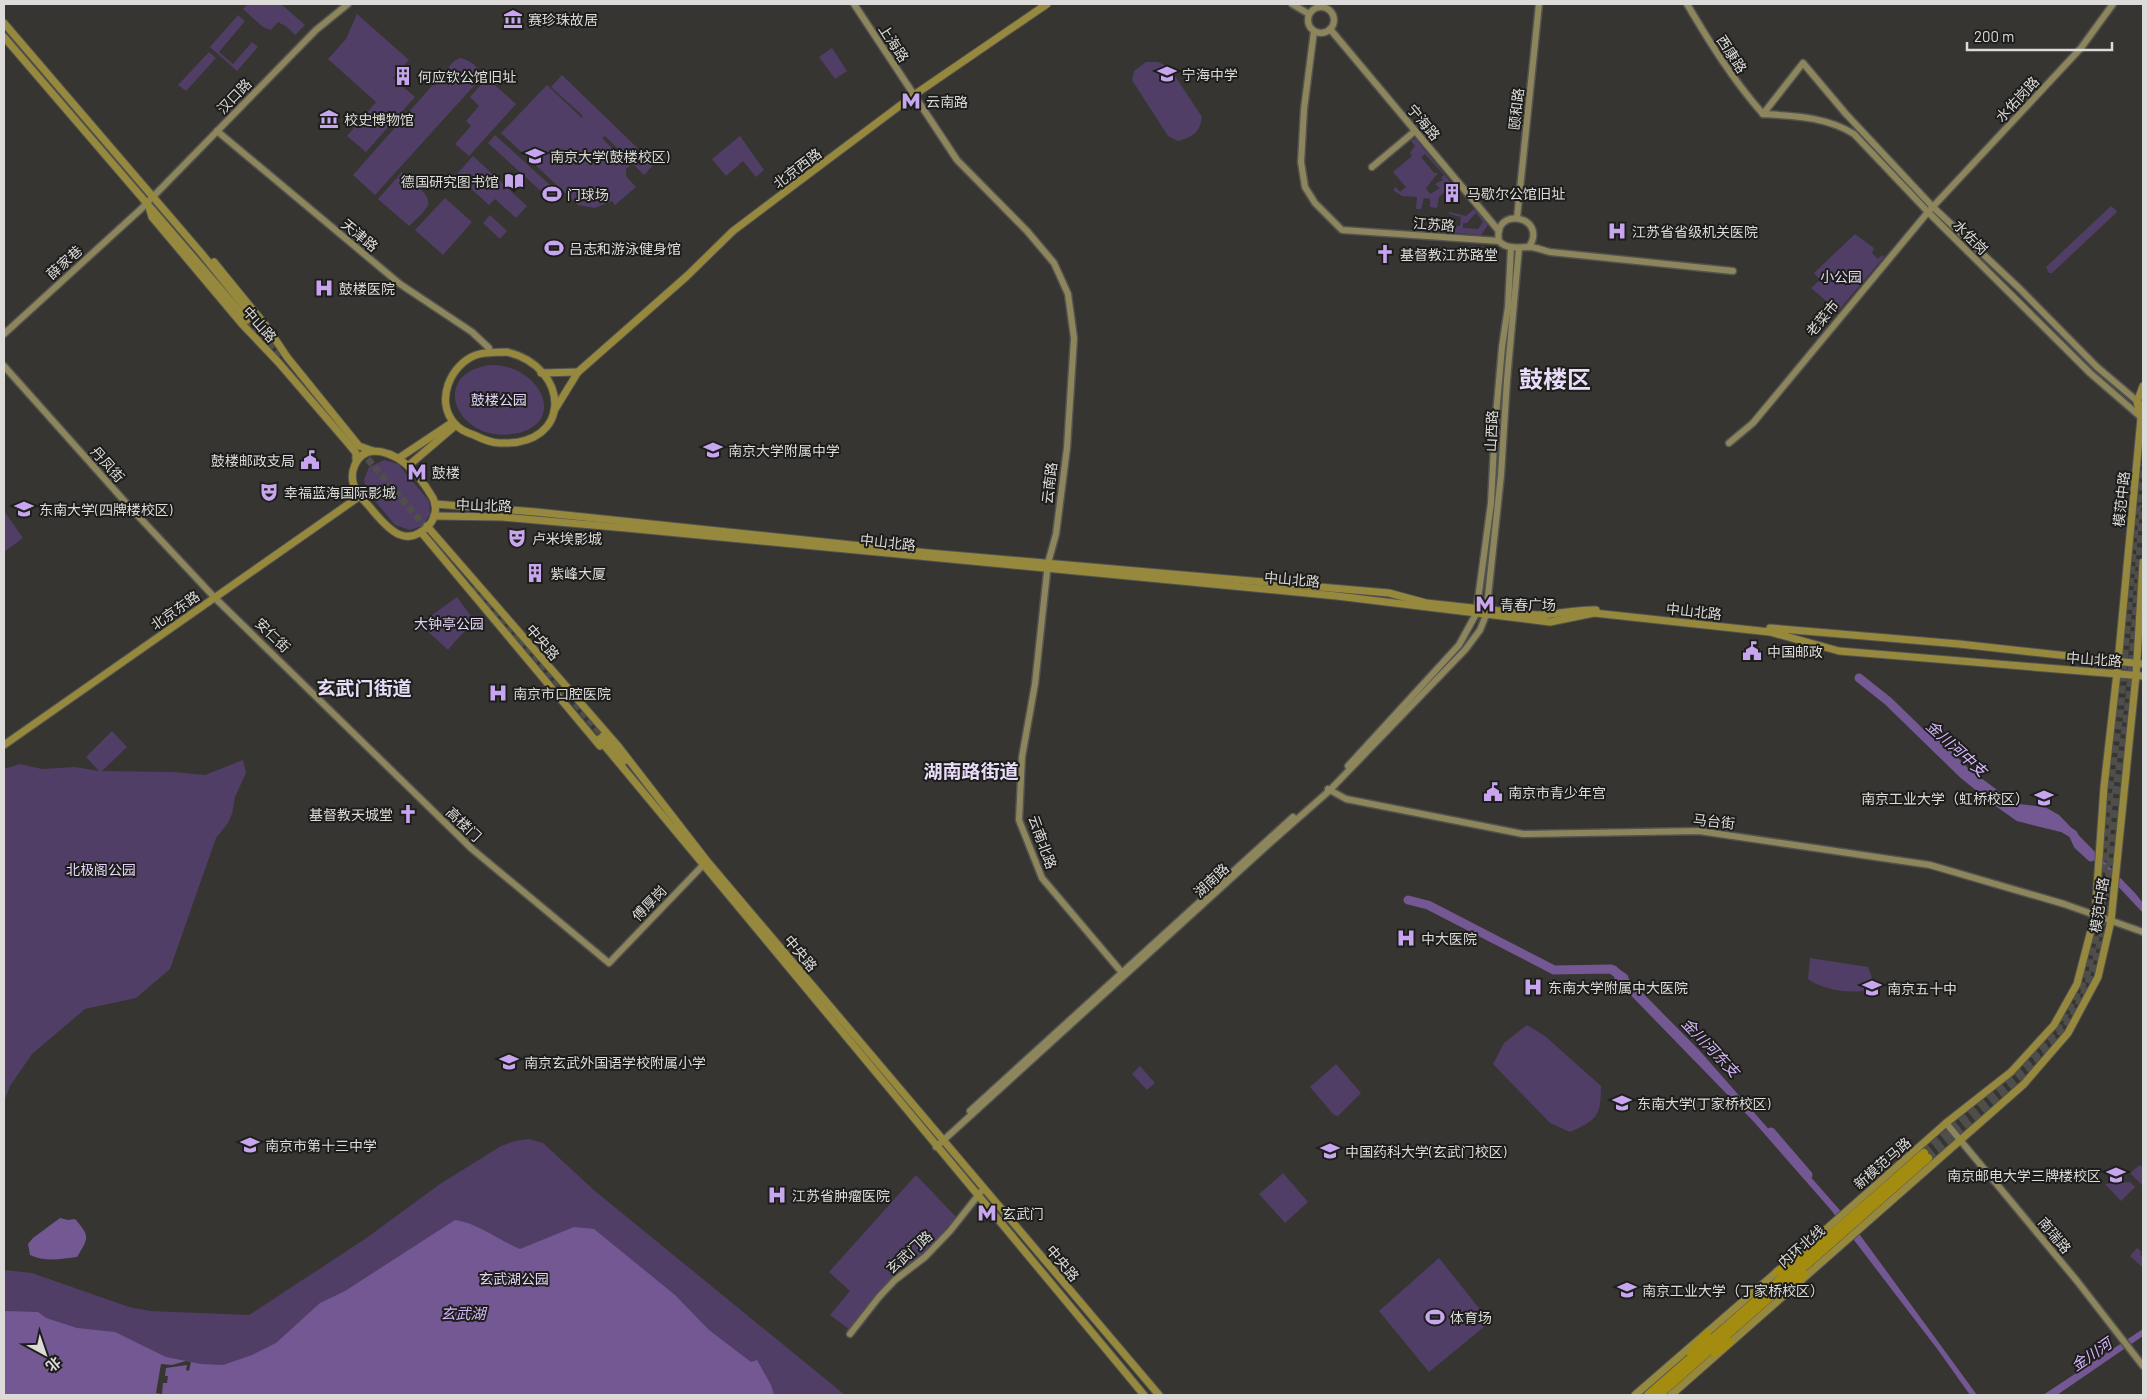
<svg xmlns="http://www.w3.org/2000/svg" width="2147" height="1399" font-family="Barlow,'Noto Sans SC',sans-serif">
  <rect width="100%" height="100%" fill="#363531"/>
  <g fill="#503e66" fill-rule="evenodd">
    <polygon points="248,4 281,4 305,25 295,35 287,27 278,22 271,30 263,27 243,9"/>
    <polygon points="357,14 409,60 393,78 415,97 366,152 347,136 376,102 328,59 346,39"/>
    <polygon points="238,15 245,21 219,52 233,64 252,42 258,47 237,71 210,47"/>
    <polygon points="832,48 847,71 835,79 819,57"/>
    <polygon points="209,52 216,58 186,91 178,85"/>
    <path d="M460 58C471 60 480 68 481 78L375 195 353 175 454 61Z"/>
    <path d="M1146 62H1158L1169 67 1202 117C1200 133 1192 137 1178 141L1168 136 1132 80 1134 71Z"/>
    <polygon points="562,75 654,164 644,175 605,136 602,138 630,166 626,169 626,176 636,187 615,205 612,201 595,208 578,205 501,133 547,85 582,118 583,116 551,87"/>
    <polygon points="487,78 516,104 469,156 455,144 471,126 466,121 479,106 470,97"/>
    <polygon points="495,135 562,196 555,204 488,143"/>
    <polygon points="740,136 764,170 756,177 743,161 726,176 712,159"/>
    <path d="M1415 138 1453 185 1439 197 1437 208 1430 207V199L1424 198 1421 209H1416L1417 197 1402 196 1393 190 1396 187 1400 192 1406 187 1393 172 1412 156 1410 153 1415 146 1411 141ZM1425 154 1444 175 1441 178 1443 180 1435 184 1440 188 1430 194 1426 188 1438 173H1434L1421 157Z"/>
    <polygon points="473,156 527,206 516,218 495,199 489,205 456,175"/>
    <path d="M402 172C408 178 432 195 428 205 425 212 415 220 409 226L378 199Z"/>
    <polygon points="445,198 472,222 443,255 415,230"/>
    <polygon points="2111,206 2117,211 2116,213 2052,273 2049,273 2046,267"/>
    <path d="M1474 209 1488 225 1481 235 1436 231 1437 218 1440 219V224L1460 226 1461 217 1449 214V212L1466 216ZM1476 213 1483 222 1478 229 1463 228V223H1467Z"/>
    <polygon points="490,215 507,231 500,239 483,223"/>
    <polygon points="1855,234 1874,248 1872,253 1878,259 1882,255 1884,257 1838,311 1811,288 1820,280 1814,273"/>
    <path d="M490 365C539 364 568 421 518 433 458 447 426 374 490 365Z"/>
    <polygon points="384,460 398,464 429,501 430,514 422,526 410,530 395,525 366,490 364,480 369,467"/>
    <polygon points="4,511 23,538 4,552"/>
    <path d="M457 597 473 619C467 631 456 639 448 650L420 624Z"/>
    <polygon points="112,731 127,747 102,771 173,772 205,775 243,760 246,773 235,797 232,814 228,823 216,838 170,969 136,998 85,1009 32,1054 10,1086 4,1102 4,769 20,764 42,769 75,767 99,771 86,757"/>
    <path d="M1810 958 1868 967 1872 978 1868 990C1850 994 1823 990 1808 979Z"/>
    <path d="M1527 1025 1545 1036 1601 1086C1601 1116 1597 1120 1570 1132L1550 1123 1493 1064 1504 1043Z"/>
    <polygon points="1336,1064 1361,1093 1338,1116 1334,1115 1310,1087"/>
    <polygon points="1140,1066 1155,1083 1147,1090 1132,1074"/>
    <polygon points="529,1139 543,1143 595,1191 845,1395 4,1395 4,1270 32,1273 129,1307 150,1311 249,1315 365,1239 440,1184 501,1146 515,1141"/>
    <polygon points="2140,1165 2143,1168 2143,1186 2130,1173"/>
    <polygon points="1283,1173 1308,1202 1285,1223 1259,1194"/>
    <polygon points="916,1175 956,1217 926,1252 893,1279 849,1329 830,1315 850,1291 829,1272"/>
    <polygon points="2130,1182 2135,1187 2121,1201 2105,1184"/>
    <polygon points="2137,1248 2142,1252 2140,1254 2143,1258 2142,1267 2130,1256"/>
    <polygon points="1439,1258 1490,1322 1429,1372 1379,1311"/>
  </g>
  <g fill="#735893">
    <path d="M1926 728 1930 730 1969 769 2008 798 2019 804 2045 807 2059 815 2135 893 2143 903V913L2068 833C2052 822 2032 820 2015 810 1987 793 1943 758 1924 732Z"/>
    <polygon points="1615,965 1699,1050 1852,1224 1977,1395 1970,1395 1938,1350 1831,1210 1754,1122 1614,978"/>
    <path d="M60 1218 68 1220 75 1219C90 1236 89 1238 77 1257 62 1259 44 1262 30 1255L28 1244 33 1238Z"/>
    <path d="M455 1220C478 1223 498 1240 520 1249L574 1227 594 1229 675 1295 709 1330 751 1362 757 1360 771 1385 774 1395H4V1311L38 1312 46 1318 77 1328 115 1332 166 1357 201 1364 223 1365 252 1355 276 1343 320 1303 345 1291Z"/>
    <polygon points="2143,1329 2143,1336 2057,1395 2043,1395"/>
  </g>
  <polygon fill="#363531" points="186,1361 191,1362 189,1371 186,1370 187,1365 166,1368 165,1376 168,1376 167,1383 163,1383 162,1394 156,1393 161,1364 172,1365"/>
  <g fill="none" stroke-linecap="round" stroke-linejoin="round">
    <g stroke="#735893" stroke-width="9">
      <polyline points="1859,678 1888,701 1963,774 1995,800 2019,817 2063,828 2073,834 2078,845 2091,857"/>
      <polyline points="1408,900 1428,905 1554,970 1611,969 1624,978"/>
      <polyline points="1771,1132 1808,1175"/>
    </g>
    <g stroke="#4f4e4a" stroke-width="7" stroke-dasharray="7 3.5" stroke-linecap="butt">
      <polyline points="252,316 283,355"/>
      <polyline points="247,320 280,360"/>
      <polyline points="354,443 430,532"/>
      <polyline points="472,588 522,647"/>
      <polyline points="521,639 603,736"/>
    </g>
    <g stroke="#4f4e4a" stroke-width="8" stroke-dasharray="8 4" stroke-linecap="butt">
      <polyline points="1924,1153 2016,1075 2037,1052 2058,1027 2086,977 2101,913 2110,785 2120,710 2135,522 2143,464"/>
      <path d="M1928 1158C1973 1120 2029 1080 2063 1031 2115 956 2106 876 2116 791 2120 761 2126 731 2129 701 2135 636 2139 570 2143 505"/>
    </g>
    <g stroke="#52524f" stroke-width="9">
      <g id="secondary">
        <polyline points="854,4 957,160 1027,231 1054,263 1068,294 1074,338 1067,448 1056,534 1048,563 1035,684 1022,757 1019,820 1042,878 1124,975"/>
        <polyline points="1292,4 1309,14"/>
        <path d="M1687 4C1710 43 1733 80 1763 114"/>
        <circle cx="1321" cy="20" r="13"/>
        <polyline points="1330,29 1499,231"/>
        <path d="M1314 31 1304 109 1301 162 1305 187 1315 203 1342 230 1499 241C1507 250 1519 247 1530 247 1536 247 1544 251 1550 252L1733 271"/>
        <polyline points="1763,114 1803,63 1846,114 1933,207 2020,289 2097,367 2143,406"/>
        <path d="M1763 114C1795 116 1827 117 1854 134L1928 212 2090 373 2142 418"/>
        <polyline points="217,131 400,284 472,332 489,348 489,353"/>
        <polyline points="1372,167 1415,131"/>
        <polyline points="1517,218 1539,4"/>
        <path d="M1499 241C1492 205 1549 216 1529 247"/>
        <polyline points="4,334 141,209 316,30 348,4"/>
        <polyline points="4,366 127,504 215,598 472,849 609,963 706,862"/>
        <polyline points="1729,443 1753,423 1928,212 2081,48 2113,4"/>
        <polyline points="1348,766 1459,645 1476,614 1491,503 1495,426 1502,347 1508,307 1511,247"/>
        <polyline points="1328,789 1346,799 1523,834 1699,831 1930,865 2064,904 2143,932"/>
        <polyline points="970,1111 1293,817"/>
        <polyline points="1946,1123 2077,1281 2143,1366"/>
        <polyline points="936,1147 1270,843 1329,791 1465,650 1480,630 1486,615 1501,475 1507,380 1519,248"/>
        <polyline points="850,1334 879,1297 895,1280 925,1257 950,1231 984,1188"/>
      </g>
    </g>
    <g stroke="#52524f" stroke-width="9">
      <g id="primary">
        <polyline points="4,23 202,254 252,316"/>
        <polyline points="4,37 247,320"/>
        <polyline points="149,207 152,217 242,324 279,363 347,442 356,453 356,460"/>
        <polyline points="214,262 267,327 287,357 359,446 373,451"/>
        <path d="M507 352C570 367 574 446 500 443 491 443 482 439 474 435 468 433 459 429 455 424 434 401 451 364 476 355 485 352 497 352 507 352Z"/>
        <polyline points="541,373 578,372"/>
        <polyline points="554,411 578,372 687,276 733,231 914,95 1047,4"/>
        <path d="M373 451C400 451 420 476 433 498 437 507 436 516 430 524 407 550 389 530 373 511 368 504 360 498 356 490 347 474 356 453 373 451Z"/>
        <polyline points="399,458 453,422"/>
        <polyline points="408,466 456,425"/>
        <path d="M435 504 536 512 928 553 1389 593 1426 603 1537 615C1557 615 1575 609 1596 610"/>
        <polyline points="434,516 502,517 626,528 1337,596 1550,622 1594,613 1770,632 1839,651 2143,676"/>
        <polyline points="427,526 618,746 707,861 1159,1395"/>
        <polyline points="421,532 600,746"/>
        <polyline points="1770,628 1959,644 2143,664"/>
        <polyline points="603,736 624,761"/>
        <polyline points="599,739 1144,1395"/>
        <polyline points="4,745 360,496"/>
        <polyline points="1790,1261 1946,1123 2011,1072 2054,1025 2077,984 2095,915 2104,787 2117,673 2141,418 2137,402 2143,386"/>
        <polyline points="1635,1395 1780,1269"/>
        <polyline points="1671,1395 2024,1084 2068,1033 2098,977 2111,921 2136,675 2143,562"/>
      </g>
    </g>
    <g stroke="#52524f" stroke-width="10">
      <g id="highway">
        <polyline points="1777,1272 1802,1256"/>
        <polyline points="1791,1290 1804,1274"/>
        <polyline points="1691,1353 1707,1333"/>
        <polyline points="1715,1353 1730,1342"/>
        <polyline points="1648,1395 1924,1153"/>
        <polyline points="1659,1395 1928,1158"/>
      </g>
    </g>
    <use href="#secondary" stroke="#8d855c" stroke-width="6"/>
    <use href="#primary" stroke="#96883c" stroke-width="7"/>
    <use href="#highway" stroke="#a38c10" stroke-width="8"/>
  </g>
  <defs>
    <g id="museum-bare" transform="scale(1.5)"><path d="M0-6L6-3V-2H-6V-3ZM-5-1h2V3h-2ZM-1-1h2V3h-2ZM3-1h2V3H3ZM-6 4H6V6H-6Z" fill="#c7a6ef" stroke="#1d1d1b" stroke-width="2.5" paint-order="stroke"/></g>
    <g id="school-bare" transform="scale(1.5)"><path d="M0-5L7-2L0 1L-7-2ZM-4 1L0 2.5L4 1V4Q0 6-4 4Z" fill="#c7a6ef" stroke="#1d1d1b" stroke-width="2.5" paint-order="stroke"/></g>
    <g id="building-bare" transform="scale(1.5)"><path d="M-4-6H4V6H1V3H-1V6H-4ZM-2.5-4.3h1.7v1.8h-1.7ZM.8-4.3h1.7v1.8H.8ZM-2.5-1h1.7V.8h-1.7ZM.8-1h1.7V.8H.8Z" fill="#c7a6ef" stroke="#1d1d1b" stroke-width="2.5" paint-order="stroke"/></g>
    <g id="metro-bare" transform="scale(1.5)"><path d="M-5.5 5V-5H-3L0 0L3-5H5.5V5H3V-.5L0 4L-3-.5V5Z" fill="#c7a6ef" stroke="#1d1d1b" stroke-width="2.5" paint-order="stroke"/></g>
    <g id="university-bare" transform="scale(1.5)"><path d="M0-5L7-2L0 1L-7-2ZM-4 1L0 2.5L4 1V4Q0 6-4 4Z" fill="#c7a6ef" stroke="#1d1d1b" stroke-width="2.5" paint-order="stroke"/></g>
    <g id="library-bare" transform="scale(1.5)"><path d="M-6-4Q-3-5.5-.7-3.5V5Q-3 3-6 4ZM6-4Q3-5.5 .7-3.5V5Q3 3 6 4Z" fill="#c7a6ef" stroke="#1d1d1b" stroke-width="2.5" paint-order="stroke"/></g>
    <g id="stadium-bare" transform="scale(1.5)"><path d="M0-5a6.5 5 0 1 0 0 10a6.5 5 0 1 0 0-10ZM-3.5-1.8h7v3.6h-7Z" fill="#c7a6ef" stroke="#1d1d1b" stroke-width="2.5" paint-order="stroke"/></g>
    <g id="hospital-bare" transform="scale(1.5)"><path d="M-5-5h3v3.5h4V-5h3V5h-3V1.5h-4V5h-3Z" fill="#c7a6ef" stroke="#1d1d1b" stroke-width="2.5" paint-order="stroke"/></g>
    <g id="church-bare" transform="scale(1.5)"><path d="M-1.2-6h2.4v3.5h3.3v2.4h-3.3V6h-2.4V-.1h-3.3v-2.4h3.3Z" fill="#c7a6ef" stroke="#1d1d1b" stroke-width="2.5" paint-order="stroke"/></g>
    <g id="civic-bare" transform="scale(1.5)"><path d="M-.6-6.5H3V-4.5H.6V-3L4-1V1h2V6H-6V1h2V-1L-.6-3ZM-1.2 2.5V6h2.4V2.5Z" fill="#c7a6ef" stroke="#1d1d1b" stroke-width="2.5" paint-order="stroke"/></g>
    <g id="theatre-bare" transform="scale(1.5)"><path d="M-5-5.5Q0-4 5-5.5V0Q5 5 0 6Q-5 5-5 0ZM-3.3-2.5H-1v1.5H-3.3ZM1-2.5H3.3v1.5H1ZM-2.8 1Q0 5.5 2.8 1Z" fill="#c7a6ef" stroke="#1d1d1b" stroke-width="2.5" paint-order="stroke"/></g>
  </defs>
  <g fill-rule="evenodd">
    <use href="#museum-bare" x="513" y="19"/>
    <use href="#school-bare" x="1167" y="74"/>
    <use href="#building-bare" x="403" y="76"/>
    <use href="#metro-bare" x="911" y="101"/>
    <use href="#museum-bare" x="329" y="119"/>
    <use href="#university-bare" x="535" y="156"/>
    <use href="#library-bare" x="514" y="181"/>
    <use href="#building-bare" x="1452" y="193"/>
    <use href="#stadium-bare" x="552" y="194"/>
    <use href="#hospital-bare" x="1617" y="231"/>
    <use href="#stadium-bare" x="554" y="248"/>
    <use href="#church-bare" x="1385" y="254"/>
    <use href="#hospital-bare" x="324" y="288"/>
    <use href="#school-bare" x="713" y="450"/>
    <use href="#civic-bare" x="310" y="460"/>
    <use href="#metro-bare" x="417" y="472"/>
    <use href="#theatre-bare" x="269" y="492"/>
    <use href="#university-bare" x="24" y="509"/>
    <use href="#theatre-bare" x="517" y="538"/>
    <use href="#building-bare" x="535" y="573"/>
    <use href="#metro-bare" x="1485" y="604"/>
    <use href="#civic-bare" x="1752" y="651"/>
    <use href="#hospital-bare" x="498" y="693"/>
    <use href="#civic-bare" x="1493" y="792"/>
    <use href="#university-bare" x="2044" y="798"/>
    <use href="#church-bare" x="408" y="814"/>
    <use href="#hospital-bare" x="1406" y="938"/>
    <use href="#hospital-bare" x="1533" y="987"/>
    <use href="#school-bare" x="1872" y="988"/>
    <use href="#school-bare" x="509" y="1062"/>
    <use href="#university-bare" x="1622" y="1103"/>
    <use href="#school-bare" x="250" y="1145"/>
    <use href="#university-bare" x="1330" y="1151"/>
    <use href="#university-bare" x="2116" y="1175"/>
    <use href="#hospital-bare" x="777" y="1195"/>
    <use href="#metro-bare" x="987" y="1213"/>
    <use href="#university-bare" x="1627" y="1290"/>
    <use href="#stadium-bare" x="1435" y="1317"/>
  </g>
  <g text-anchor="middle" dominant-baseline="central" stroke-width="4" stroke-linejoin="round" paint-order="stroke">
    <g font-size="14" fill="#dcdbd9" stroke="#1d1d1b" text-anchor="start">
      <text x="528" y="19">赛珍珠故居</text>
      <text x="1182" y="74">宁海中学</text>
      <text x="418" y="76">何应钦公馆旧址</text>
      <text x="926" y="101">云南路</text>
      <text x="344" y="119">校史博物馆</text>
      <text x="550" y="156">南京大学(鼓楼校区)</text>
      <text x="499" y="181" text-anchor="end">德国研究图书馆</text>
      <text x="1467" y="193">马歇尔公馆旧址</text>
      <text x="567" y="194">门球场</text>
      <text x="1632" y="231">江苏省省级机关医院</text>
      <text x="569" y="248">吕志和游泳健身馆</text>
      <text x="1400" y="254">基督教江苏路堂</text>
      <text x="339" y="288">鼓楼医院</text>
      <text x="728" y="450">南京大学附属中学</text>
      <text x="295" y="460" text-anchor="end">鼓楼邮政支局</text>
      <text x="432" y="472">鼓楼</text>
      <text x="284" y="492">幸福蓝海国际影城</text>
      <text x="39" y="509">东南大学(四牌楼校区)</text>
      <text x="532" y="538">卢米埃影城</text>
      <text x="550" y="573">紫峰大厦</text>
      <text x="1500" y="604">青春广场</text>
      <text x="1767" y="651">中国邮政</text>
      <text x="513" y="693">南京市口腔医院</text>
      <text x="1508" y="792">南京市青少年宫</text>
      <text x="2029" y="798" text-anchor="end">南京工业大学（虹桥校区）</text>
      <text x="393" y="814" text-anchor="end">基督教天城堂</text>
      <text x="1421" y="938">中大医院</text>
      <text x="1548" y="987">东南大学附属中大医院</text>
      <text x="1887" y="988">南京五十中</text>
      <text x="524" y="1062">南京玄武外国语学校附属小学</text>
      <text x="1637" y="1103">东南大学(丁家桥校区)</text>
      <text x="265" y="1145">南京市第十三中学</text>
      <text x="1345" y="1151">中国药科大学(玄武门校区)</text>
      <text x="2101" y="1175" text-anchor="end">南京邮电大学三牌楼校区</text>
      <text x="792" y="1195">江苏省肿瘤医院</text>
      <text x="1002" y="1213">玄武门</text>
      <text x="1642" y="1290">南京工业大学（丁家桥校区）</text>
      <text x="1450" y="1317">体育场</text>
    </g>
    <g font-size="14" fill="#dcdbd9" stroke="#1d1d1b">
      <text transform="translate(894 43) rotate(57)">上海路</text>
      <text transform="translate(1732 54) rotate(57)">西康路</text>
      <text transform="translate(234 96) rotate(-46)">汉口路</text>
      <text transform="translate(2017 99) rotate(-47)">水佑岗路</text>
      <text transform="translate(1516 109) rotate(-84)">颐和路</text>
      <text transform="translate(1424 122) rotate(50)">宁海路</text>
      <text transform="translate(797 168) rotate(-37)">北京西路</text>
      <text transform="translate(1434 224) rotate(4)">江苏路</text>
      <text transform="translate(360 235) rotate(39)">天津路</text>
      <text transform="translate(1971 237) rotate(45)">水佐岗</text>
      <text transform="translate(64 262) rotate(-42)">薛家巷</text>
      <text transform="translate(1822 318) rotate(-50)">老菜市</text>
      <text transform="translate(260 324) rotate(48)">中山路</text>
      <text transform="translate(1491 431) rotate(-87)">山西路</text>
      <text transform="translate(108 464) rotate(48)">丹凤街</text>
      <text transform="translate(1049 483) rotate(-83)">云南路</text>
      <text transform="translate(2121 499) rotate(-84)">模范中路</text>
      <text transform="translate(484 505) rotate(2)">中山北路</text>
      <text transform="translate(888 542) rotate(6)">中山北路</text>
      <text transform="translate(1292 579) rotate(5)">中山北路</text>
      <text transform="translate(175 610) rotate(-35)">北京东路</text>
      <text transform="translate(1694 611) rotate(6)">中山北路</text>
      <text transform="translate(273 635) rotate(44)">安仁街</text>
      <text transform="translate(543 642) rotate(49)">中央路</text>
      <text transform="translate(2094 659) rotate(4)">中山北路</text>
      <text transform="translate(1714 821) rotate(6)">马台街</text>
      <text transform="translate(464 824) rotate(44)">高楼门</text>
      <text transform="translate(1043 842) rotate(70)">云南北路</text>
      <text transform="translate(1211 880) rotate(-43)">湖南路</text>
      <text transform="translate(649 903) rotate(-46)">傅厚岗</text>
      <text transform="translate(2099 905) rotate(-81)">模范中路</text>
      <text transform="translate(801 953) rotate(50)">中央路</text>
      <text transform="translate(1882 1163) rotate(-41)">新模范马路</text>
      <text transform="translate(2055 1235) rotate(50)">南瑞路</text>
      <text transform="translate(1801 1246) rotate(-41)">内环北线</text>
      <text transform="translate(909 1252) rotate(-42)">玄武门路</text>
      <text transform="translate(1063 1263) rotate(50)">中央路</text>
    </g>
    <g font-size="14" fill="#e2d3f7" stroke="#1d1d1b">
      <text x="1841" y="276">小公园</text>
      <text x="499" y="399">鼓楼公园</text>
      <text x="449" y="623">大钟亭公园</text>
      <text x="101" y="869">北极阁公园</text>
      <text x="514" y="1278">玄武湖公园</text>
    </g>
    <g font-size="15" font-style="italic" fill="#d6b7fc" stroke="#1d1d1b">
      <text transform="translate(1957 748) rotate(42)">金川河中支</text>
      <text transform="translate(1711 1047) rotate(46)">金川河东支</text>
      <text x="463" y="1313">玄武湖</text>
      <text transform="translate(2091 1354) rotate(-34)">金川河</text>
    </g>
    <g font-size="19" font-weight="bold" fill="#e8dcf9" stroke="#1d1d1b">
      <text x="364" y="687">玄武门街道</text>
      <text x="971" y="770">湖南路街道</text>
    </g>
    <g font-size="24" font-weight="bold" fill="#e8dcf9" stroke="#1d1d1b">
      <text x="1555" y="378">鼓楼区</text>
    </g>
  </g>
  <rect width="2147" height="1399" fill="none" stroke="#dcdbd9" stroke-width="10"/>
  <g transform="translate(45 1354) rotate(140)" stroke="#1d1d1b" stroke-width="4" paint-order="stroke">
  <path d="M0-4L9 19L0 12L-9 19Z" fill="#dcdbd9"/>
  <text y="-8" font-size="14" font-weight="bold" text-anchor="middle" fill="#dcdbd9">北</text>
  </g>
  <path d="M1967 42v8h145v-8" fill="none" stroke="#dcdbd9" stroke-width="2.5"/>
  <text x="1974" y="42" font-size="15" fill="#dcdbd9" stroke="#1d1d1b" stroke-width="4" paint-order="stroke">200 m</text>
</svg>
